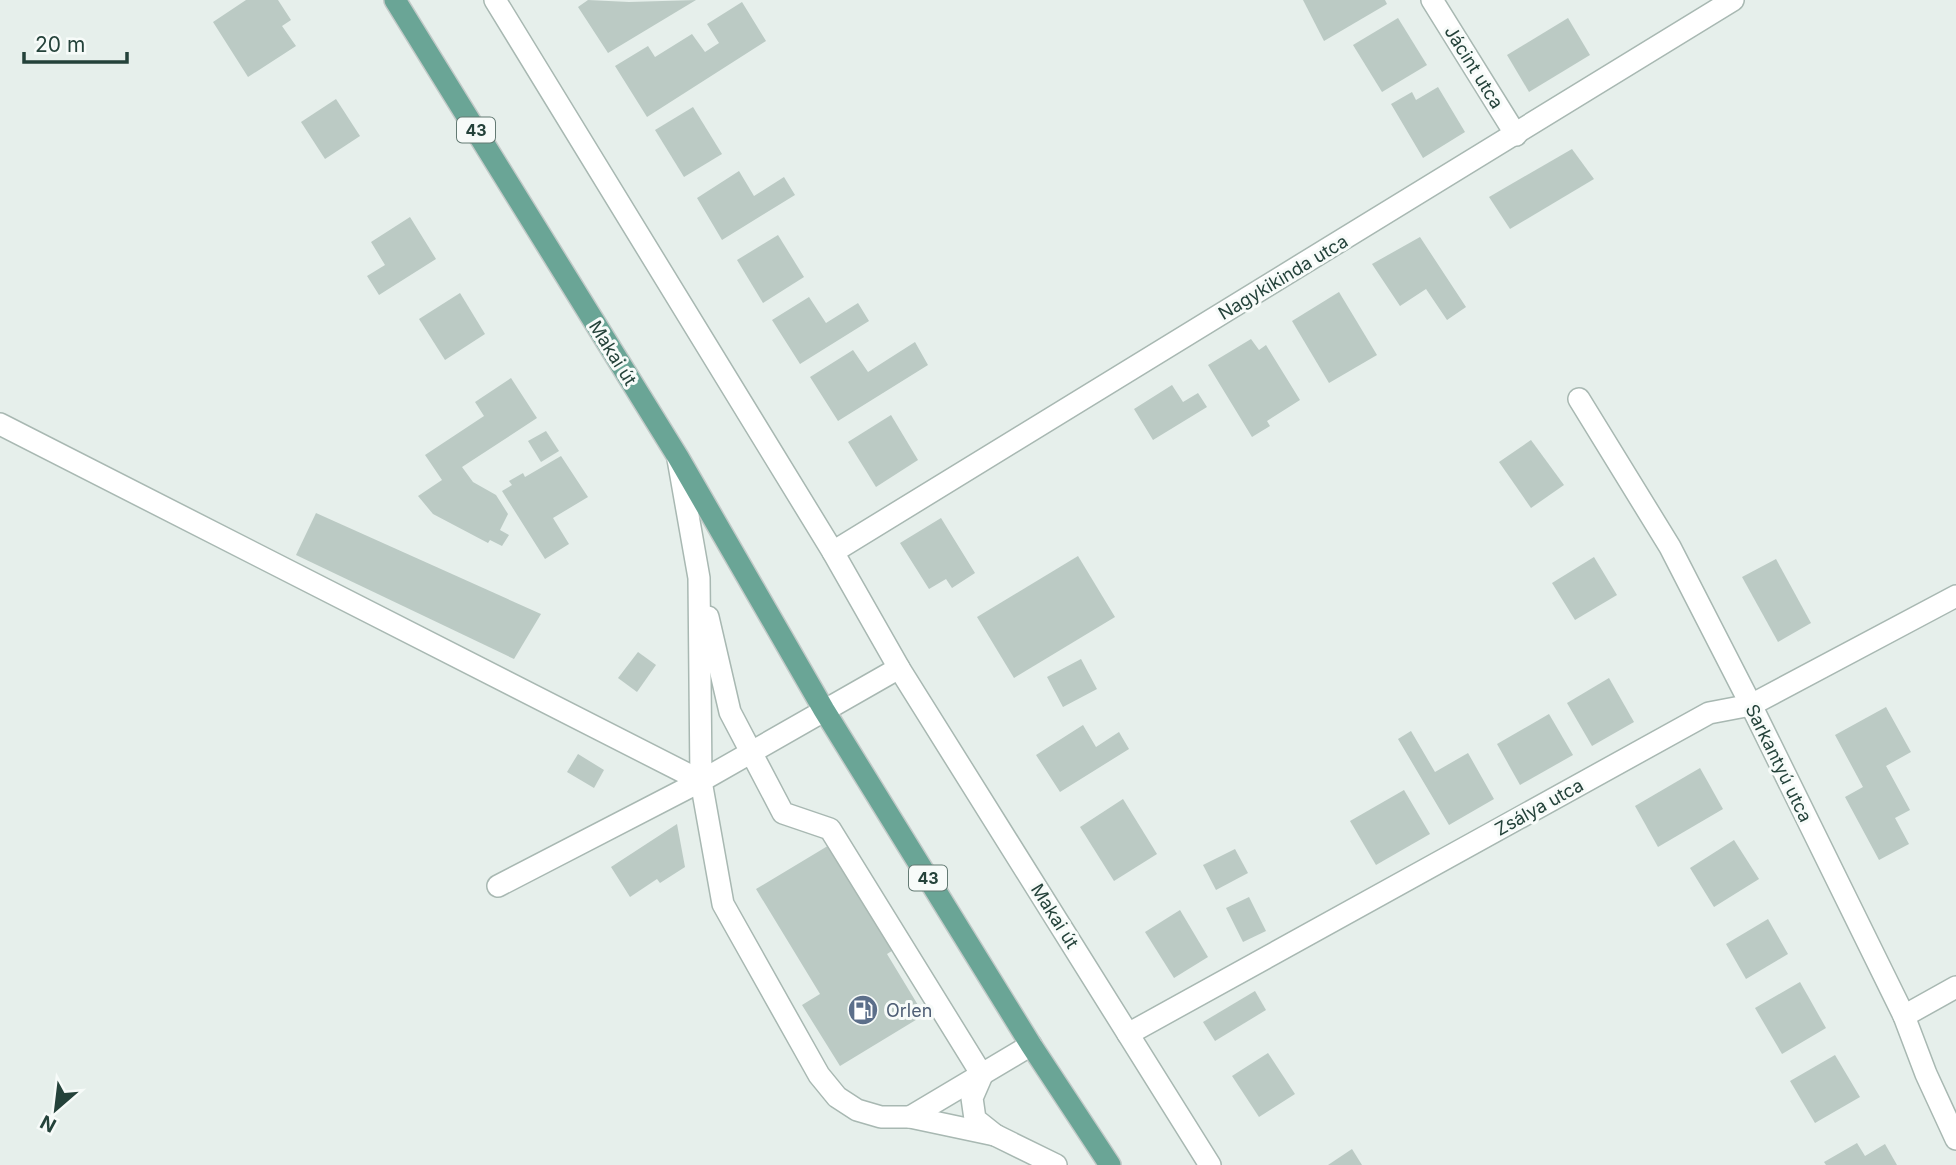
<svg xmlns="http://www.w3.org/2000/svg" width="1956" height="1165" font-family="Inter,sans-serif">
  <rect width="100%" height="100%" fill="#e6efeb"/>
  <g fill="#bbcac4">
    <polygon points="246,0 278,0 291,20 282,26 296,46 248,77 213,22"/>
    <polygon points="588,0 629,2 696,0 608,53 578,7"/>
    <polygon points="1303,0 1385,0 1387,4 1324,41"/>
    <polygon points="742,2 766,41 647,117 615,66 648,46 655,57 692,34 705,52 719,43 707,24"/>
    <polygon points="1398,18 1427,65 1382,92 1353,45"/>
    <polygon points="1568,18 1590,55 1529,92 1507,55"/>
    <polygon points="1438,87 1465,132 1423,158 1391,104 1412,92 1416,100"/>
    <polygon points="336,99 360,136 325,159 301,122"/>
    <polygon points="693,107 722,154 684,177 655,130"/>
    <polygon points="1572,149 1594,179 1510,229 1489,197"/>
    <polygon points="739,171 754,196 784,177 795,195 722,240 697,198"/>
    <polygon points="410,217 436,259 379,295 367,276 385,265 371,242"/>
    <polygon points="778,235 804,277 763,303 737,260"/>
    <polygon points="1420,237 1466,307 1447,320 1426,289 1400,306 1372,264"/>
    <polygon points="1339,292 1377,355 1329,383 1292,321"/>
    <polygon points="460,293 485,334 445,360 419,319"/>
    <polygon points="809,297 826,323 858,303 869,321 800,364 772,320"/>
    <polygon points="1251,339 1259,350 1266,345 1300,400 1267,421 1270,426 1252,437 1208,365"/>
    <polygon points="915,342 928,365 838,421 810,377 853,350 868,372"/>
    <polygon points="511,378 537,418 462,467 473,482 496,495 508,514 500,530 509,535 502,546 490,540 488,543 433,514 418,496 442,480 425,455 484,416 475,402"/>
    <polygon points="1172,385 1183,402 1198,393 1207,407 1153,440 1134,409"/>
    <polygon points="891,415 918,460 876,487 848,442"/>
    <polygon points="546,431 559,451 541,462 528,441"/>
    <polygon points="1531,440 1564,485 1531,508 1499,462"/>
    <polygon points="561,456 588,497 553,518 569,544 545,559 502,491 512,485 509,481 523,473 525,477"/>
    <polygon points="316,513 541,614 514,659 296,555"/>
    <polygon points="941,518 975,573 952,588 946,579 929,589 900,543"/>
    <polygon points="1078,556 1115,617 1014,678 977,617"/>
    <polygon points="1594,557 1617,595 1575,620 1552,583"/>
    <polygon points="1776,559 1811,623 1778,642 1742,577"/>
    <polygon points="638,652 656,665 637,692 618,678"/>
    <polygon points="1081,659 1097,689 1063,707 1047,677"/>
    <polygon points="1609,678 1634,722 1592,746 1567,703"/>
    <polygon points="1886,707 1911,752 1886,766 1910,810 1895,818 1909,844 1879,860 1845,797 1863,787 1835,735"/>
    <polygon points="1549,714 1573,755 1520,785 1497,744"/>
    <polygon points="1083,725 1096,747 1119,732 1129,749 1060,792 1036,755"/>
    <polygon points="1411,731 1435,772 1468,753 1494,799 1449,825 1398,739"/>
    <polygon points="578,754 604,770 594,788 567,772"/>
    <polygon points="1700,768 1723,809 1658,847 1635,806"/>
    <polygon points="1404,790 1430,834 1376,865 1350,821"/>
    <polygon points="1123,799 1157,854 1114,881 1080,827"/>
    <polygon points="677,824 685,867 660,883 657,879 630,897 611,867"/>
    <polygon points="1734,840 1759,879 1714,907 1690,868"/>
    <polygon points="831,844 895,949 887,954 924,1015 840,1066 802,1005 820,994 756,889"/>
    <polygon points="1235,849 1248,873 1216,890 1203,865"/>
    <polygon points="1249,897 1266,931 1243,942 1226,908"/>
    <polygon points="1180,910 1208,957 1174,978 1145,932"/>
    <polygon points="1768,919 1788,954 1746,979 1726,944"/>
    <polygon points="1800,982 1826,1028 1782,1054 1755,1008"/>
    <polygon points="1255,991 1266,1010 1215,1041 1203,1022"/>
    <polygon points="1268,1053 1295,1094 1259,1117 1232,1076"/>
    <polygon points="1835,1055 1860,1097 1815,1123 1790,1081"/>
    <polygon points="1857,1143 1865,1156 1885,1144 1897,1165 1826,1165 1824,1162"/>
    <polygon points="1352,1149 1362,1165 1328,1165"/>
  </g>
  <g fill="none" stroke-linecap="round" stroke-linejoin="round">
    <g stroke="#a8b8b2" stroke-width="24">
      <g id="minor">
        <polyline points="495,0 833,552 899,668 1210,1165"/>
        <polyline points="1432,0 1516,135"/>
        <polyline points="1579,399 1670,547 1751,705 1904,1016 1926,1074 1956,1139"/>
        <polyline points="0,424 701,781"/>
        <polyline points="678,459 699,578 701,781 723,904 819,1075 837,1097 857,1110 881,1117 910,1117 995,1135"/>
        <polyline points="833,552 1733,0"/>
        <polyline points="708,617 730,712 783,813 830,829 982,1075 972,1098 975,1119 995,1135 1056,1165"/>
        <polyline points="498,886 701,781 899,668"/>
        <polyline points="1904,1016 1956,987"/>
        <polyline points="1128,1034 1709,713 1751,705 1956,596"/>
        <polyline points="910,1117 1031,1045"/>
      </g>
    </g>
    <g stroke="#c2cac8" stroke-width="24">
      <polyline id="major" points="395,0 678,457 824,710 1031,1045 1110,1165"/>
    </g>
    <use href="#minor" stroke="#fff" stroke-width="21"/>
    <use href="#major" stroke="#6aa596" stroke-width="21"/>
  </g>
  <defs>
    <g id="fuel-disc" transform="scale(1.575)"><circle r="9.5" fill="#5c6f8a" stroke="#f7fbf9"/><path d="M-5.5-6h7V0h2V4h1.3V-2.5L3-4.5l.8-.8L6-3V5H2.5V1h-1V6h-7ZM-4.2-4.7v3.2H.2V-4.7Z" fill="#fff"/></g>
  </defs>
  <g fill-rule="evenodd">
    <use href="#fuel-disc" x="863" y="1010"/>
  </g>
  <g text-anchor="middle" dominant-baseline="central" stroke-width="6" stroke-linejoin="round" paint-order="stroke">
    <g fill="#f7fbf9" stroke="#637a73" stroke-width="2">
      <rect x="457" y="117.5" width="38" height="25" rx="5"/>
      <rect x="909" y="865.5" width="38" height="25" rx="5"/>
    </g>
    <g font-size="16" font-weight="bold" fill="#24423a">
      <text x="476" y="130">43</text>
      <text x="928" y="878">43</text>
    </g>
    <g font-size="18" fill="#24423a" stroke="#f7fbf9">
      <text transform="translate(1474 67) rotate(58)">Jácint utca</text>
      <text transform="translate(1283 277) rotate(-31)">Nagykikinda utca</text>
      <text transform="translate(613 353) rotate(58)">Makai út</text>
      <text transform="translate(1779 763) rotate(64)">Sarkantyú utca</text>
      <text transform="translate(1539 807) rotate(-29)">Zsálya utca</text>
      <text transform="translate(1055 916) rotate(58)">Makai út</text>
    </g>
    <g font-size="18" fill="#4e5e75" stroke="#f7fbf9" text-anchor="start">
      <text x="886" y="1010">Orlen</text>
    </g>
  </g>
  <g transform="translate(56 1109) rotate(208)" stroke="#f7fbf9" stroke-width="5" paint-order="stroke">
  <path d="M0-5L12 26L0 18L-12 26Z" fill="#24423a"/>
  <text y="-10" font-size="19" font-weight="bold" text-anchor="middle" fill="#24423a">N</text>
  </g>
  <path d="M24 52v10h103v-10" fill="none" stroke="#24423a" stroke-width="3.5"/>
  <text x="35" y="52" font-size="21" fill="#24423a" stroke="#f7fbf9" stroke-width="5" paint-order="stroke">20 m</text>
</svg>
